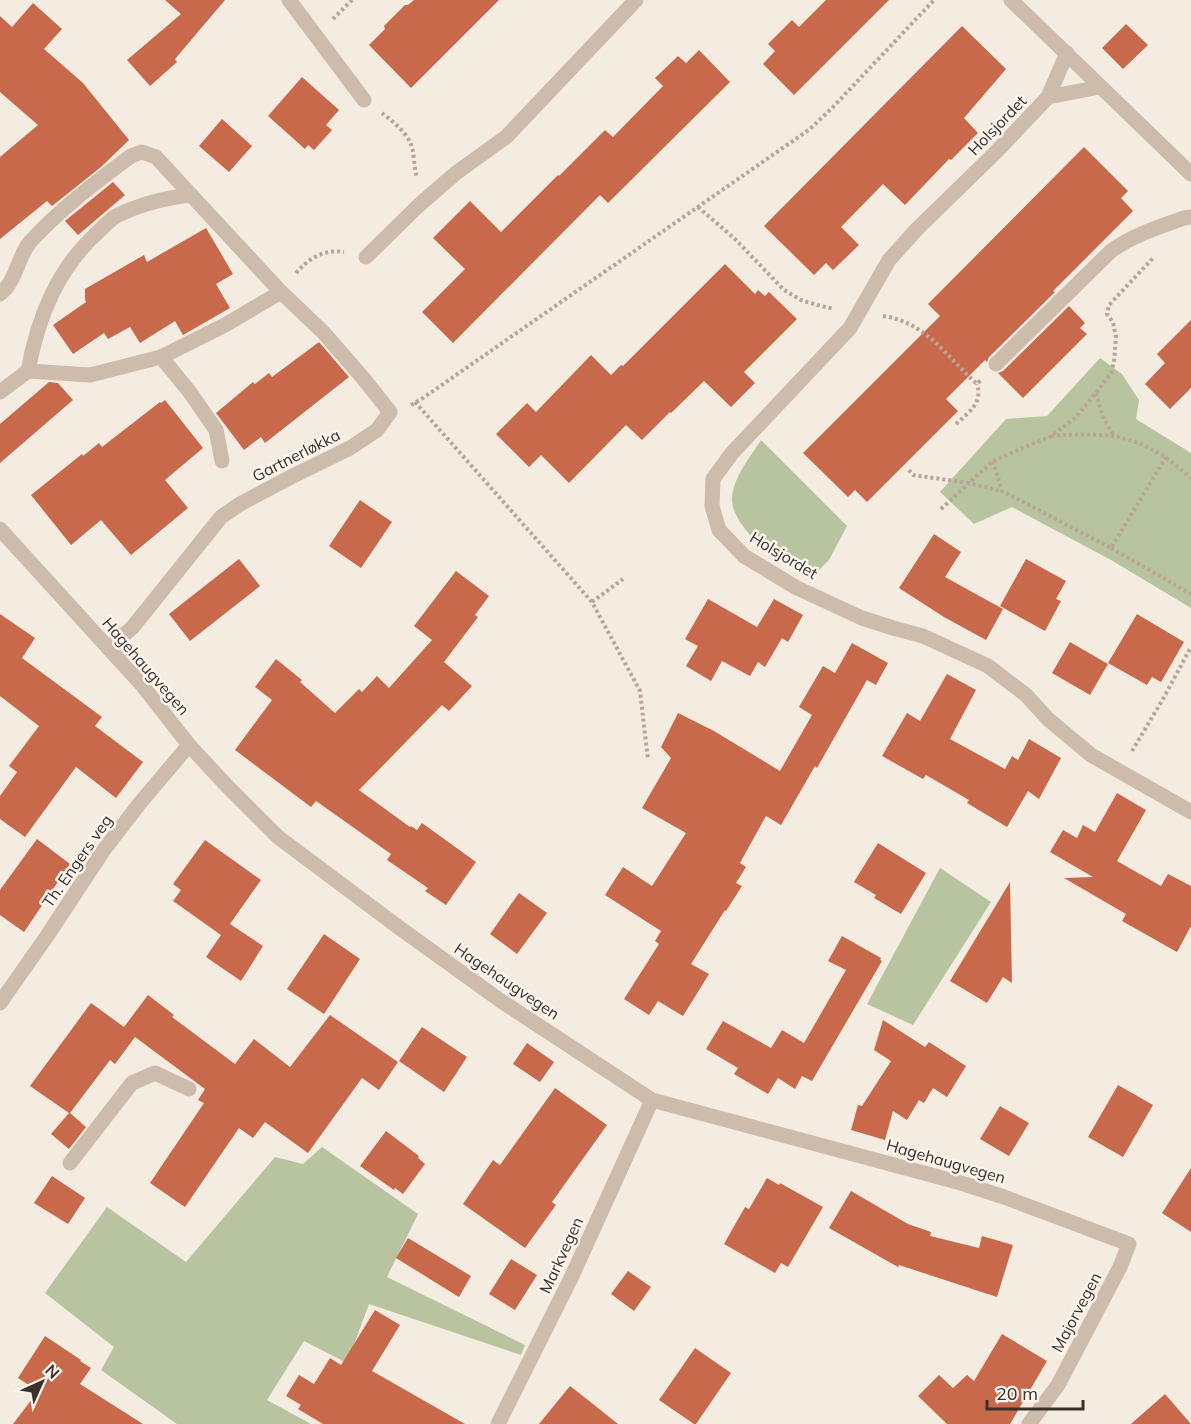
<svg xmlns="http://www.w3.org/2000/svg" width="1191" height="1424" font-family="Mulish,sans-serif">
  <rect width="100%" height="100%" fill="#f4ebe1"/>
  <g fill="#b8c4a0">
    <polygon points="1100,358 1122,374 1139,400 1136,419 1191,453 1191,608 1111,560 1012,507 974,524 940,492 1006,419 1047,416"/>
    <path d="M761 440 847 526 829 560 816 573C787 570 732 531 732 499 733 477 750 458 761 440Z"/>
    <polygon points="940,868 991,902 913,1025 867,1004"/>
    <polygon points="322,1147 418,1214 387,1277 525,1345 521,1355 369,1304 347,1363 304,1341 267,1400 311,1424 177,1424 101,1370 114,1347 45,1293 107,1207 186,1262 275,1157 303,1164"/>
  </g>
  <g fill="#c8694b">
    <polygon points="165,0 225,0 175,59 177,62 150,86 127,60 181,14"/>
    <polygon points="414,0 499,0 411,88 369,45 385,29 384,26 405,5 408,5"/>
    <polygon points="826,0 889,0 794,95 763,64 775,51 768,44 792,20 799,27"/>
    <polygon points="33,3 62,29 44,49 83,83 129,140 101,167 52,206 47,201 0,239 0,157 38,125 0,92 0,16 12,27"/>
    <polygon points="1126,24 1148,45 1123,69 1102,48"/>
    <polygon points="962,26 1006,69 964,118 978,133 951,160 949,159 905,205 883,184 841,227 859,245 833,270 826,263 814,275 764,226"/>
    <polygon points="699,50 730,82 608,203 600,195 453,343 422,312 465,269 433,238 470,201 501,232 558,175 559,176 605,130 613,137 663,86 655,78 678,56 686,63"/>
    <polygon points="302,77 339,110 326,125 332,130 314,150 308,145 305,149 268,116"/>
    <polygon points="222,119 252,146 229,172 199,146"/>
    <polygon points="1084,147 1128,191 1121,198 1133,211 1053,291 1055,292 989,357 987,362 985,360 946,399 958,411 867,502 855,490 848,497 803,453 940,316 928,304"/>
    <polygon points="113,182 125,195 78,235 65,221"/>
    <polygon points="206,228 233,274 216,284 230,308 183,335 175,321 140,343 130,327 108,339 104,333 73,354 53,325 86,302 85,299 85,289 144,255 147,262"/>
    <polygon points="725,264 755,294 758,290 765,296 769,292 797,319 744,372 755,383 731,407 704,381 671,413 670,412 642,440 626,425 569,483 541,455 529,467 496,434 527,403 536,412 591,355 611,375 621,365 623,366"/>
    <polygon points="1069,306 1085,323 1080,328 1087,334 1023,398 998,373 1003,371"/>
    <polygon points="1191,320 1191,388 1170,409 1145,384 1165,363 1157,354"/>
    <polygon points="319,342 349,377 265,443 261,437 244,450 216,413 253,382 255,384 269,373 272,377"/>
    <polygon points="49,382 58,383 73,400 0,463 0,424"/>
    <polygon points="165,400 203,448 165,480 188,508 131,555 101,520 71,545 31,495 82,454 83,456 99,443 102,447 160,402 161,403"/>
    <polygon points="360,500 392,522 361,568 329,546"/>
    <polygon points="934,534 961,552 945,577 1003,609 986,640 944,617 899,588"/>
    <polygon points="239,559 260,586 190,641 169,614"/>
    <polygon points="1026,559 1066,581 1056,599 1061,601 1045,631 1000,606"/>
    <polygon points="456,571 489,596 475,615 478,617 444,662 472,686 449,711 442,705 359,790 410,827 411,826 417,830 422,823 476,862 446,905 425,891 428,888 387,860 391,854 316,801 311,807 235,750 272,700 255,687 276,659 302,680 300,682 335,713 359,689 362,692 377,676 389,688 432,640 414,626"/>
    <polygon points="708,599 757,627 774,599 803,615 788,642 782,638 765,667 758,662 750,676 722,661 711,681 686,666 698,646 685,639"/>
    <polygon points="0,614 35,638 22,658 102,717 95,726 143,762 116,798 76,767 25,837 0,819 0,796 17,772 9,766 39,726 0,696"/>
    <polygon points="1137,614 1184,642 1161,682 1152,677 1147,685 1108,663"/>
    <polygon points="1070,642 1108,664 1090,695 1052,673"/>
    <polygon points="852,643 888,663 876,685 867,680 817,768 815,766 781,825 766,816 740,863 746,867 736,883 742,886 726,911 725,910 691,964 709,974 683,1016 658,1001 649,1015 624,999 659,944 655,941 661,931 605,895 623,867 652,886 686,833 642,808 671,758 661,747 678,713 714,731 780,771 812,715 799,707 823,666 835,673"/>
    <polygon points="947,674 976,690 950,739 1005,769 1012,756 1018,760 1029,739 1061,758 1039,799 1028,791 1007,827 967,803 969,800 926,775 923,779 882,756 907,713 920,721"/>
    <polygon points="1117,793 1146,810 1117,861 1161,886 1168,874 1191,886 1191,926 1177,952 1122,921 1126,914 1064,878 1093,877 1050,852 1063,830 1077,838 1083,825 1095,832"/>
    <polygon points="37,839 70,864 24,932 0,915 0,890"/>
    <polygon points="205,840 261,880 230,924 263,946 241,981 206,957 221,935 173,901 181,890 173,884"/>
    <polygon points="878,843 926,873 901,914 874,898 876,895 854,882"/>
    <polygon points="1010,882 1012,983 1003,977 987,1003 950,981"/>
    <polygon points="519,893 547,913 517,954 490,934"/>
    <polygon points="324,934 360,959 324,1014 287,989"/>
    <polygon points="842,936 881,958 880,960 882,961 812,1081 802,1076 795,1089 778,1078 768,1094 734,1074 738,1068 706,1049 723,1021 771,1048 782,1030 804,1043 846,970 828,961"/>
    <polygon points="148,995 174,1015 172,1017 235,1064 254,1039 290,1067 330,1015 398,1062 379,1090 362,1078 308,1153 265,1122 253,1138 239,1128 185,1207 150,1183 204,1103 198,1100 205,1089 135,1037 115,1064 110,1060 70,1113 86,1127 69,1149 51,1134 69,1113 30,1086 91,1003 124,1027"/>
    <polygon points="883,1020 925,1047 929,1042 966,1066 947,1097 933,1088 924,1103 919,1100 907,1120 893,1111 885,1140 851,1130 858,1105 862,1106 891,1061 874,1050"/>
    <polygon points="422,1027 467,1057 444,1092 399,1061"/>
    <polygon points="527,1043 554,1062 540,1082 513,1064"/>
    <polygon points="1118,1085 1153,1105 1123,1157 1088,1137"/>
    <polygon points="555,1088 607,1125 552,1202 556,1205 525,1248 463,1204 493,1160 500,1165"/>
    <polygon points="1000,1106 1029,1123 1009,1156 980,1139"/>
    <polygon points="386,1131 419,1156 418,1158 425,1164 403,1194 395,1188 394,1190 360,1166"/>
    <polygon points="1191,1168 1191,1232 1162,1213"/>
    <polygon points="52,1176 85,1198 68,1224 34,1203"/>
    <polygon points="767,1178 779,1185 780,1183 823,1207 788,1267 781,1263 775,1273 724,1244 745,1207 749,1209"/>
    <polygon points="851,1191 908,1224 931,1232 930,1236 979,1248 982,1236 1013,1245 997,1297 899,1265 898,1267 829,1228"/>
    <polygon points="408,1238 471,1276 459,1297 396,1258"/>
    <polygon points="511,1259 537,1275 515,1310 489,1294"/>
    <polygon points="628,1271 651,1287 634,1311 611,1294"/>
    <polygon points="375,1310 400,1325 372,1371 465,1424 323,1424 298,1409 301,1405 286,1396 299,1375 314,1384 330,1358 341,1365"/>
    <polygon points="1002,1334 1047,1361 1010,1424 947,1424 918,1396 939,1375 953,1388 967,1375 974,1381"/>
    <polygon points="45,1336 81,1360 80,1361 91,1368 80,1384 143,1424 13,1424 38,1391 18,1378"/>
    <polygon points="695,1348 731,1373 696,1424 694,1424 659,1400"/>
    <polygon points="570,1386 588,1400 618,1424 539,1424"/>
    <polygon points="1165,1394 1191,1424 1131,1424"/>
  </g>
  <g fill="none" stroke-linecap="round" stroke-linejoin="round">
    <g stroke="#b9a596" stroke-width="4" stroke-dasharray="3 3" stroke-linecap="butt">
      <polyline points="333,19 352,0"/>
      <path d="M382 113C391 120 405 131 410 142 415 152 413 166 417 177"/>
      <polyline points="698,207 735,239 784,290 801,300 817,305 834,309"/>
      <path d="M296 273C309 258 324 249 344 252"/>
      <path d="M883 316C926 322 947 357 977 384L981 380"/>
      <polyline points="1096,393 1102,415 1113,435"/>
      <polyline points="415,402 592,602 640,691 648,760"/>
      <polyline points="411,405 423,398 810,129 833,107 934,0"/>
      <path d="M956 424C969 412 983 403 977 384"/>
      <path d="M1051 436C1095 433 1127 432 1165 457 1174 463 1183 471 1191 478"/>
      <polyline points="993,461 1002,491 1111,548 1166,457"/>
      <polyline points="909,470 913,475 969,483 993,461 1051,436 1075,418 1096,393 1111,373 1114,362 1116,337 1113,322 1107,314 1109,305 1154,257"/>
      <polyline points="941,509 969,483 1001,491"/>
      <polyline points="1111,548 1191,594"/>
      <polyline points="592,602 623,579"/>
      <polyline points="1132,751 1163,699 1191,647"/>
    </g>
    <g stroke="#cdbbac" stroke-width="15">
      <path d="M0 294C16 282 18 256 30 242 60 209 95 183 131 156L142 152 156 157 191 195"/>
      <polyline points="161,357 189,391 216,430 222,461"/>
      <path d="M996 364 1111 251C1133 235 1159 227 1184 218L1191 217"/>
      <polyline points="70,1163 132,1083 155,1073 189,1089"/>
    </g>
    <g stroke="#cdbbac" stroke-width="15">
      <polyline points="289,0 364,100"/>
      <polyline points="1011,0 1191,174"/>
      <polyline points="1067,53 1048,97 996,152 917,229 889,260 850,328 732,453 713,479 712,506 719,530 744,556 797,588 862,618 893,628 923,636 988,666 1026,695 1048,719 1091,755 1191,812"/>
      <polyline points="1048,97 1100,87"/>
      <polyline points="366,257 418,206 441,186 456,173 506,137 636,0"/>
      <path d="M28 371C38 317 57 269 99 231 104 226 110 220 116 216 140 204 165 198 191 195L281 292"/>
      <polyline points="0,392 28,371 90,375 161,357 225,325 281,292 324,333 363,378 390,412 377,430 350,448 291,477 240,504 221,517 132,628 108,648"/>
      <polyline points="0,529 142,685 189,745 227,786 278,837 401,929 501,1001 652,1100 961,1183 1004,1197 1129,1244 1120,1267 1058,1385 1029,1424"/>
      <polyline points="0,1003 47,936 103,851 140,803 189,745"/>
      <polyline points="498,1424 572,1276 652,1100"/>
    </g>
  </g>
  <g text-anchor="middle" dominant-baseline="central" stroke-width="5" stroke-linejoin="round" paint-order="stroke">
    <g font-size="16" fill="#3b302b" stroke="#fbf5ee">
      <text transform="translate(997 125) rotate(-46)">Holsjordet</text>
      <text transform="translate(296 455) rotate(-27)">Gartnerløkka</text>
      <text transform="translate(784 555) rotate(31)">Holsjordet</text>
      <text transform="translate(146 666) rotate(49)">Hagehaugvegen</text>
      <text transform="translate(77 861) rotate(-55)">Th. Engers veg</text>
      <text transform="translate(507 981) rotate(34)">Hagehaugvegen</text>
      <text transform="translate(946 1161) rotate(16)">Hagehaugvegen</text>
      <text transform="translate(561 1255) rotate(-65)">Markvegen</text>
      <text transform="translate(1076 1312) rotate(-62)">Majorvegen</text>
    </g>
  </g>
  <g transform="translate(42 1382) rotate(45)" stroke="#fbf5ee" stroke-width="4.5" paint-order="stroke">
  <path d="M0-4.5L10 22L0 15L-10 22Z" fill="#3b302b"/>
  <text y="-9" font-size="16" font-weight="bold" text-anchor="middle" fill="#3b302b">N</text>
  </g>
  <path d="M987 1400v9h96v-9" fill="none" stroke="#3b302b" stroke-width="3"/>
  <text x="996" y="1400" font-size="18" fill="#3b302b" stroke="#fbf5ee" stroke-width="4.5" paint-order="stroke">20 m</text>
</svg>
